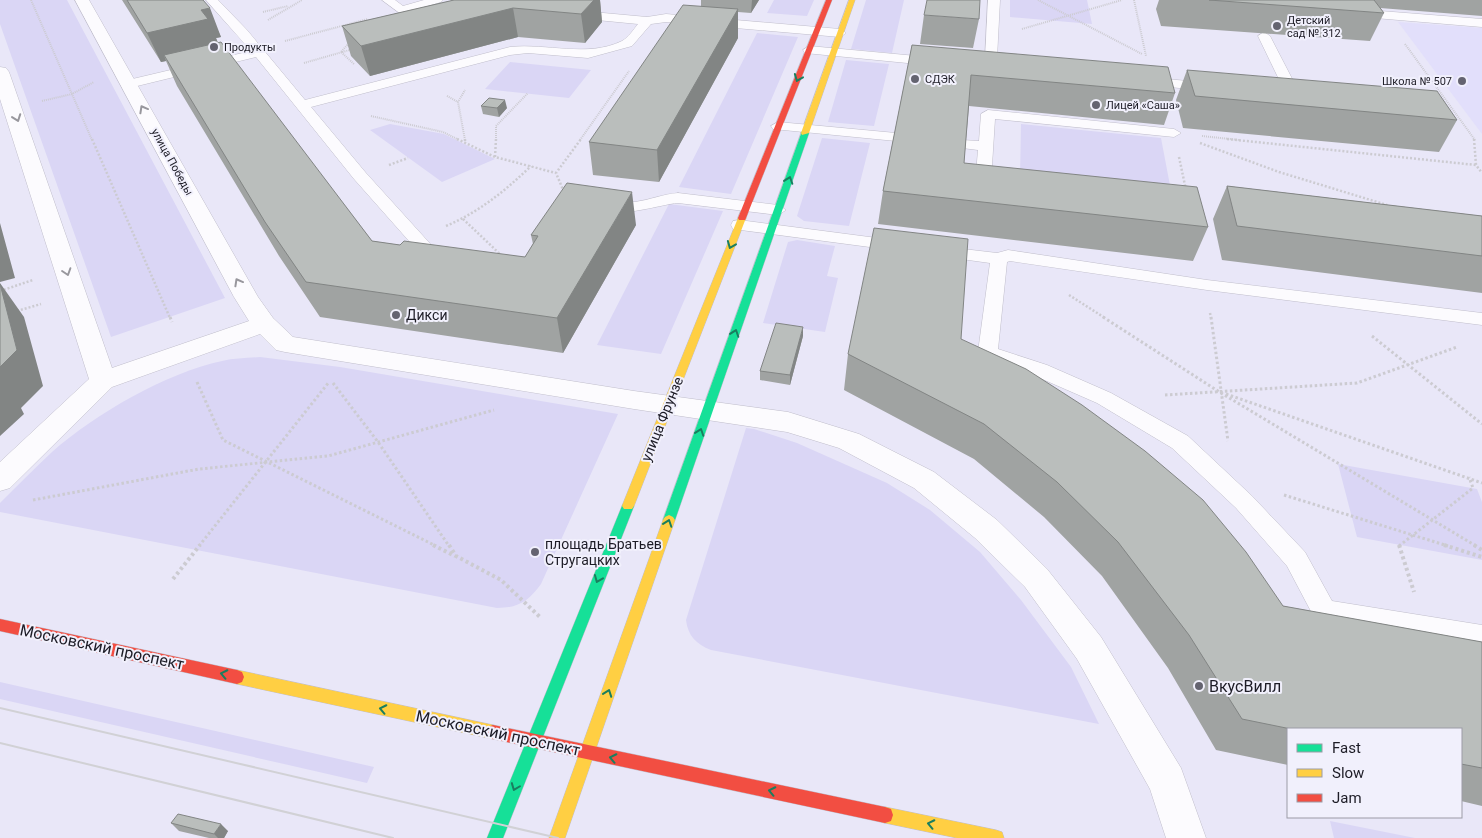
<svg xmlns="http://www.w3.org/2000/svg" width="1482" height="838" font-family="Roboto,sans-serif">
	<style>
		.built { fill: #e2dffb }
		.green { fill: #dad6f5 }
		.lines { fill: none; stroke-linecap: round; stroke-linejoin: round }
		.lane-casing { stroke: #c0becb; stroke-width: 1 }
		.street-casing { stroke: #c0becb; stroke-width: 1 }
		.fast-casing { stroke: #c0becb; stroke-width: 1 }
		.slow-casing { stroke: #c0becb; stroke-width: 1 }
		.jam-casing { stroke: #c0becb; stroke-width: 1 }
		.path-far3 { stroke: #cccbd1; stroke-width: 2; stroke-dasharray: 1 1; stroke-linecap: butt }
		.path-far2 { stroke: #cccbd1; stroke-width: 2.5; stroke-dasharray: 2 2; stroke-linecap: butt }
		.path-far1 { stroke: #cccbd1; stroke-width: 3; stroke-dasharray: 2.5 2.5; stroke-linecap: butt }
		.path { stroke: #cccbd1; stroke-width: 4; stroke-dasharray: 3 3; stroke-linecap: butt }
		.lane { fill: #fcfbfe; fill-rule: evenodd }
		.street { fill: #fcfbfe; fill-rule: evenodd }
		.fast { fill: #16e098; fill-rule: evenodd }
		.slow { fill: #ffcf43; fill-rule: evenodd }
		.jam { fill: #f24e42; fill-rule: evenodd }
		.tram { stroke: #d1d1d5; stroke-width: 2 }
		.wall { fill: #a0a3a2 }
		.shaded-wall { fill: #828584 }
		.building { fill: #babebc; stroke: #828584 }
		.oneway { stroke: #1a7e5f }
		.oneway2 { stroke: #98979d }
		.poi-dot { fill: #646370; stroke: #f1f0fc; stroke-width: 2 }
		.labels { text-anchor: middle; dominant-baseline: central; stroke-width: 4; stroke-linejoin: round; paint-order: stroke }
		.far-poi-label { font-size: 11px; fill: #1d1c26; stroke: #f1f0fc; text-anchor: start }
		.far-street-label { font-size: 11px; fill: #1d1c26; stroke: #f1f0fc }
		.poi-label { font-size: 14px; fill: #1d1c26; stroke: #f1f0fc; text-anchor: start }
		.street-label { font-size: 14px; fill: #1d1c26; stroke: #f1f0fc }
		.near-street-label { font-size: 16px; fill: #1d1c26; stroke: #f1f0fc }
		.near-poi-label { font-size: 16px; fill: #1d1c26; stroke: #f1f0fc; text-anchor: start }
	</style>
	<rect width="100%" height="100%" fill="#e9e7f8"/>
	<path class="built" d="M1398,22l84,6v106z"/>
	<path class="green" d="M0,0h67l158,298 -114,39 -111,-313z
		M774,0h40l-7,16 -40,-3z
		M866,0h38l-12,53 -41,-4z
		M1010,0h77l5,24 -82,-7z
		M757,33l41,4 -67,157 -52,-7z
		M846,60l43,4 -15,62 -46,-4z
		M510,62l81,8 -22,28 -84,-9z
		M390,124l54,10 51,25 -53,23 -72,-52z
		M1021,124l140,14 11,58 -152,-17z
		M822,138l48,5 -21,83 -45,-5 -7,-5z
		M669,204l54,7 -62,143 -64,-9z
		M797,240l38,6 -8,30 11,2 -13,54 -62,-9 25,-81z
		M260,357l80,10 278,47 -77,170c-12,17 -23,24 -44,24l-497,-96v-9c17,-17 34,-34 52,-51 43,-38 114,-79 170,-91 12,-3 26,-3 38,-4z
		M746,428l8,1 43,14 90,40 43,27 50,42 41,48 50,67 28,57 -388,-74c-15,-6 -23,-14 -25,-30z
		M1338,464l139,25 5,13v58l-125,-23z
		M0,682l374,85 -7,16 -367,-84z
		M1330,821l85,17h-81z"/>
	<g class="lines">
		<g class="lane-casing">
			<path id="lane" d="M206,0h12l29,30 58,70 205,-53c37,-4 77,11 112,-6 6,-3 12,-12 16,-17l-103,-10 -22,-14h14l11,7 109,10 19,-3 174,15 6,4 -6,4 -174,-15 -15,2 -19,22 -44,12 -60,-5 -18,2 -199,52 55,66 78,86 3,4 -3,4h-12l-78,-88 -98,-122 -127,31 -5,-1 -2,-3 2,-3 127,-30z
				M382,0h13l8,6 21,-6h19l-2,2 -40,12z
				M988,0h12l-3,58 11,10 -7,4 -5,-1 -11,-12z
				M1355,9l127,10v8l-131,-11 -2,-3z
				M1264,32l6,4 30,58 -2,3h-10l-2,-3 -28,-58z
				M809,46l129,12 6,4 -6,4 -133,-13 -2,-3z
				M1145,77l64,6 7,4 -7,4 -69,-7 -2,-3z
				M988,110l186,19 7,4 -7,4 -179,-18 -4,62 7,2 2,3c-5,7 -20,6 -25,-1l3,-35 -16,-2 -7,-4 7,-4 17,1 2,-27z
				M778,122l118,11 7,4 -7,4 -123,-12 -2,-3z
				M678,193l100,12 8,5 -8,5 -100,-12c-17,1 -69,19 -80,2 7,-10 27,-2 37,-3 15,-2 28,-8 43,-9z
				M739,220l161,21 6,1 3,4 -3,4 -6,1 -167,-22 -2,-4 2,-4z
				M938,246l59,7 11,-3 199,30 275,33v12l-275,-35 -197,-29 -3,1 -9,87 49,16 64,28 77,43 64,60 53,56 27,49 150,24v22l-167,-28 -28,-53 -51,-58 -64,-60 -75,-45 -64,-28 -52,-18 -3,-5 12,-89 -58,-8 -3,-4 3,-4z"/>
		</g>
		<g class="street-casing">
			<path id="street" d="M75,0h14l169,297 15,21 20,19 341,54 154,21 71,22 75,38 63,48 50,49 54,68 80,131 25,70h-40l-16,-49 -73,-130 -52,-72 -50,-49 -61,-50 -75,-40 -52,-16 -153,-23 -349,-57 -9,-2 -16,-16 -148,53 -102,101 -10,3v-29l89,-83 -89,-280v-32l6,1 3,4 103,296 137,-47 -15,-24z"/>
		</g>
		<g class="fast-casing">
			<path id="fast" d="M802,131l7,2 -134,387 -2,3 -4,2 -4,-2 -2,-3z
				M628,501l4,2 2,3 -131,332h-16l135,-332 2,-3z"/>
		</g>
		<g class="slow-casing">
			<path id="slow" d="M849,0h6l-46,133 -7,2 -1,-2z
				M742,215l4,3 -112,288 -2,3h-8l-2,-3 116,-288z
				M669,515l4,2 2,3 -110,318h-16l114,-318 2,-3z
				M237,670l256,55 5,2 3,5 -3,5 -5,2 -256,-55 -5,-2 -2,-5 2,-5z
				M885,807l111,23 6,2 2,6h-47l-72,-15 -6,-2 -2,-6 2,-6z"/>
		</g>
		<g class="jam-casing">
			<path id="jam" d="M826,0h6l-86,218 -1,2h-6l-1,-2z
				M0,619l237,51 5,2 2,5 -2,5 -5,2 -237,-53z
				M493,725l392,82 6,2 2,6 -2,6 -6,2 -392,-84 -5,-2 -3,-5 3,-5z"/>
		</g>
		<path class="path-far3" d="M31,0l61,140
			M1038,0l104,54
			M1134,0l12,56
			M263,12l25,-6
			M268,20l34,-20
			M1022,29l100,-29
			M285,41l83,-22
			M350,42l-9,10 13,12
			M1405,44l70,96
			M304,63l49,-14
			M447,96l11,6
			M42,101l30,-7 22,-12
			M371,116l72,16 16,8
			M1202,136l37,4
			M465,140l-7,-38 7,-12
			M496,140v-14l32,-33
			M580,140l49,-69"/>
		<path class="path-far2" d="M92,139l78,179
			M457,139l38,18 61,16
			M465,139v2
			M1227,139l249,26
			M1474,139l2,26 6,8
			M1200,143l79,29 108,33
			M495,157l1,-18
			M1179,157l7,33
			M389,165l19,-7
			M564,192l-8,-19 25,-34
			M463,219l39,37
			M446,226c33,-14 59,-35 85,-60
			M0,291l33,-11
			M1069,295l36,23
			M17,311l24,-7
			M1210,313l1,5"/>
		<path class="path-far1" d="M170,317l2,5
			M1103,317l118,76 255,153
			M1211,317l17,124
			M1372,336l110,88
			M197,382l26,58 213,106
			M333,383l45,59 71,104
			M1226,394l256,89
			M1165,395l192,-12 100,-36
			M1284,495l164,51
			M33,500l166,-31 129,-13 166,-46
			M199,546l130,-164
			M1399,546l74,-58 -4,-11"/>
		<path class="path" d="M433,545l22,11
			M449,545l7,11 45,24 40,38
			M1399,545l15,47
			M1444,545l38,12
			M1474,545l8,5
			M173,579l27,-34"/>
		<use href="#lane" class="lane"/>
		<use href="#street" class="street"/>
		<use href="#fast" class="fast"/>
		<use href="#slow" class="slow"/>
		<use href="#jam" class="jam"/>
		<path class="tram" d="M0,708l558,130
			M0,743l393,95"/>
	</g>
	<path class="wall" d="M122,0h81l18,37 -5,1 2,5 154,198 28,4 125,12 8,-13 -2,-9 105,-10 -73,128 -243,-36 -41,-61 -102,-170 -11,-25 -5,1z
		M454,0h146l2,22 -17,21 -67,-6 -148,39 -19,-20 -9,-30z
		M701,0h58l-8,13 -13,-1v26l-79,144 -66,-7 -4,-33 112,-136z
		M1159,0h323v16l-102,-8 4,5 -14,28 -209,-15 -5,-17z
		M924,15l55,4 -6,29 -53,-4z
		M912,45l263,48 -11,32 -195,-19 -5,57 244,64 -15,34 -315,-37 5,-33z
		M1187,70l270,50 -18,32 -256,-24 -7,-28z
		M481,106l26,2 -8,9 -16,-3z
		M1227,186l255,30v77l-260,-33 -9,-41z
		M803,336l-13,49 -30,-5v-9z
		M961,339l322,267 199,36v164l-21,-5v-72h-173v36l-72,-15 -48,-82 -66,-92 -58,-59 -70,-58 -130,-69 4,-36z
		M171,823l57,8 -4,7h-15l-30,-7z"/>
	<path class="shaded-wall" d="M594,0h6l2,22 -17,21 -4,-29z
		M752,0h7l-8,13z
		M210,8l11,29 -5,1 4,10 -56,7 2,6 -5,1 -14,-29 54,-23z
		M513,8l5,29 -148,39 -9,-30z
		M738,9v29l-79,144 -2,-32z
		M505,100l2,8 -8,9 -2,-9z
		M632,192l4,33 -73,128 -6,-35z
		M0,223l15,55 -15,4z
		M0,283l24,34 19,69 -22,22 3,6 -24,22z
		M803,327v9l-13,49v-10z
		M221,824l7,7 -4,7h-6l-4,-4z"/>
	<path class="building" d="M127,0h76l7,8 -9,2 7,9 -61,14z
		M454,0h140l-13,14 -68,-6 -152,38 -19,-20z
		M927,0h53l-1,19 -55,-4z
		M1209,0h165l10,13z
		M683,5l55,4 -81,141 -68,-8z
		M221,42l151,199 28,4 4,-4 121,16 13,-21 -7,-1 36,-52 65,9 -75,126 -251,-36 -41,-60 -101,-167z
		M912,45l256,22 7,26 -204,-18 -7,88 233,24 11,40 -325,-36z
		M1187,70l250,21 20,29 -262,-24z
		M489,98l16,2 -8,8 -16,-2z
		M1227,186l255,30v40l-245,-30z
		M874,228l94,11 -7,100 65,30 56,36 63,46 58,49 43,52 37,54 199,36v126l-21,-4v-35h-170l-49,-10 -53,-84 -71,-93 -61,-60 -73,-58 -136,-70z
		M0,284l17,66 -17,17z
		M776,323l27,4 -13,48 -30,-4z
		M178,814l43,10 -7,10 -43,-11z"/>
	<defs><path id="oneway-chevron" d="M-2-3.5L2.5 0L-2 3.5" fill="none" stroke-width="1.6" stroke-linecap="round" stroke-linejoin="round" transform="scale(1.25)"/></defs>
	<g class="oneway">
		<use href="#oneway-chevron" transform="translate(798 78) rotate(112)"/>
		<use href="#oneway-chevron" transform="translate(789 180) rotate(-71)"/>
		<use href="#oneway-chevron" transform="translate(731 245) rotate(112)"/>
		<use href="#oneway-chevron" transform="translate(735 333) rotate(-71)"/>
		<use href="#oneway-chevron" transform="translate(700 432) rotate(-71)"/>
		<use href="#oneway-chevron" transform="translate(668 523) rotate(-71)"/>
		<use href="#oneway-chevron" transform="translate(598 579) rotate(112)"/>
		<use href="#oneway-chevron" transform="translate(224 674) rotate(-168)"/>
		<use href="#oneway-chevron" transform="translate(608 693) rotate(-70)"/>
		<use href="#oneway-chevron" transform="translate(383 709) rotate(-168)"/>
		<use href="#oneway-chevron" transform="translate(613 758) rotate(-168)"/>
		<use href="#oneway-chevron" transform="translate(515 787) rotate(111)"/>
		<use href="#oneway-chevron" transform="translate(772 791) rotate(-168)"/>
		<use href="#oneway-chevron" transform="translate(931 824) rotate(-168)"/>
	</g>
	<g class="oneway2">
		<use href="#oneway-chevron" transform="translate(143 109) rotate(-119)"/>
		<use href="#oneway-chevron" transform="translate(17 118) rotate(70)"/>
		<use href="#oneway-chevron" transform="translate(67 272) rotate(72)"/>
		<use href="#oneway-chevron" transform="translate(238 282) rotate(-119)"/>
	</g>
	<g class="poi-dot">
		<circle cx="1277" cy="26" r="5"/>
		<circle cx="214" cy="47" r="5"/>
		<circle cx="915" cy="79" r="5"/>
		<circle cx="1462" cy="81" r="5"/>
		<circle cx="1096" cy="105" r="5"/>
		<circle cx="396" cy="315" r="5"/>
		<circle cx="535" cy="552" r="5"/>
		<circle cx="1199" cy="686" r="5"/>
	</g>
	<g class="labels">
		<g class="far-poi-label">
			<text x="1287" y="20">Детский<tspan x="1287" dy="13">сад № 312</tspan></text>
			<text x="224" y="47">Продукты</text>
			<text x="925" y="79">СДЭК</text>
			<text x="1452" y="81" text-anchor="end">Школа № 507</text>
			<text x="1106" y="105">Лицей «Саша»</text>
		</g>
		<g class="far-street-label">
			<text transform="translate(172 162) rotate(61)">улица Победы</text>
		</g>
		<g class="poi-label">
			<text x="406" y="315">Дикси</text>
			<text x="545" y="544">площадь Братьев<tspan x="545" dy="16">Стругацких</tspan></text>
		</g>
		<g class="street-label">
			<text transform="translate(662 419) rotate(-68)">улица Фрунзе</text>
		</g>
		<g class="near-street-label">
			<text transform="translate(102 647) rotate(12)">Московский проспект</text>
			<text transform="translate(498 733) rotate(12)">Московский проспект</text>
		</g>
		<g class="near-poi-label">
			<text x="1209" y="686">ВкусВилл</text>
		</g>
	</g>
	<rect x="1287" y="728" width="175" height="90" fill="#f1f0fc" stroke="#9c9ba6"/>
	<rect x="1297" y="744" width="25" height="8" fill="#16e098" stroke="#9c9ba6"/>
	<text x="1332" y="753" font-size="15" fill="#1d1c26">Fast</text>
	<rect x="1297" y="769" width="25" height="8" fill="#ffcf43" stroke="#9c9ba6"/>
	<text x="1332" y="778" font-size="15" fill="#1d1c26">Slow</text>
	<rect x="1297" y="794" width="25" height="8" fill="#f24e42" stroke="#9c9ba6"/>
	<text x="1332" y="803" font-size="15" fill="#1d1c26">Jam</text>
</svg>
